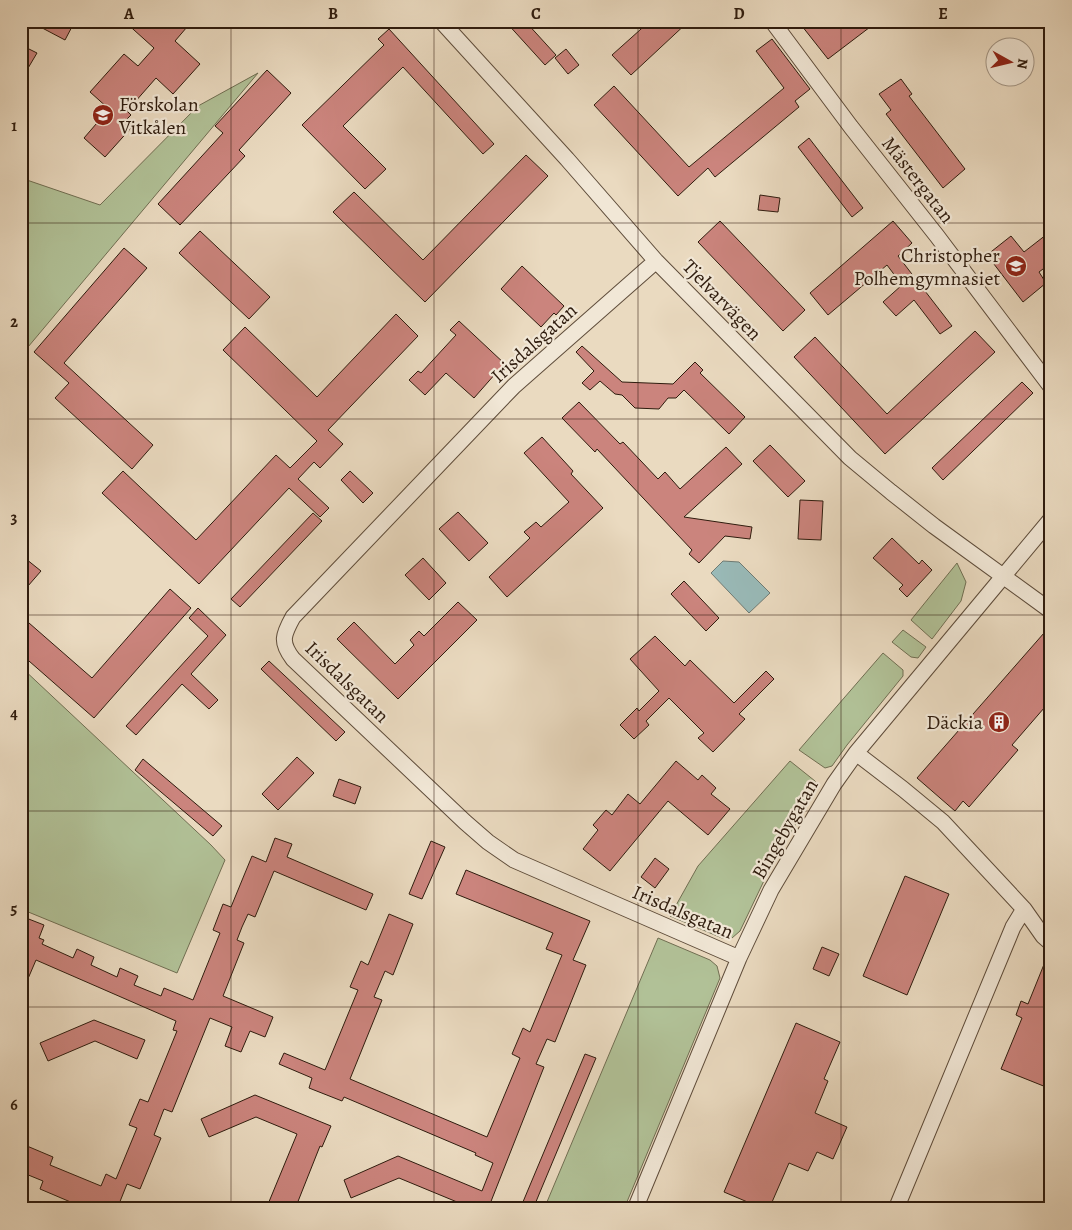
<svg xmlns="http://www.w3.org/2000/svg" width="1072" height="1230" font-family="Alegreya,serif">
	<style>
		.green { fill: #b1c197; stroke: #706e52 }
		.water { fill: #99bab8; stroke: #6f7b74 }
		.building { fill: #cb847d; stroke: #2f1c0e }
		.lines { fill: none; stroke-linecap: round; stroke-linejoin: round }
		.street-casing { stroke: #5e4c3a; stroke-width: 17 }
		.street { stroke: #f1e7d6; stroke-width: 15 }
		.grid { fill: none; stroke: #2f1c0e; stroke-width: 1; stroke-opacity: 0.55 }
		.labels { text-anchor: middle; dominant-baseline: central; stroke-width: 4.5; stroke-linejoin: round; paint-order: stroke }
		.poi-label { font-size: 20px; fill: #2f1c0e; stroke: #f1e7d6; text-anchor: end }
		.street-label { font-size: 20px; fill: #2f1c0e; stroke: #f1e7d6 }
		.neatline { fill: none; stroke: #2f1c0e; stroke-width: 2 }
		.grid-label { font-size: 16px; text-anchor: middle; font-weight: bold; fill: #2f1c0e }
	</style>
	<rect width="100%" height="100%" fill="#eadac0"/>
	<filter id="stains"><feTurbulence type="fractalNoise" baseFrequency=".004" numOctaves="4"/><feColorMatrix values="0 0 0 0 .2 0 0 0 0 .09 0 0 0 0 .02 0 0 0 .5 -.17"/></filter>
	<radialGradient id="worn" r=".72"><stop offset=".6" stop-color="#630" stop-opacity="0"/><stop offset="1" stop-color="#630" stop-opacity=".3"/></radialGradient>
	<path class="green" d="M258,73l-230,274 -7,9v-178l79,27 98,-99z
		M957,563l9,19 -5,19 -29,38 -21,-19z
		M903,630l23,17 -8,11 -7,-1 -19,-15z
		M883,653l20,17v6l-56,69 -15,21 -7,2 -26,-18z
		M21,667l190,178 14,15 -48,113 -156,-64z
		M790,761l25,20 2,7 -46,78 -31,65 -8,7h-10l-52,-22 28,-50z
		M658,938l52,22 7,6 3,12 -96,231h-80z"/>
	<path class="water" d="M723,561l16,1 31,31 -21,20 -38,-40z"/>
	<path class="building" d="M29,21h46l-10,19z
		M124,21h56l7,6 -12,14 25,23 -27,30 -17,-16 -29,33 4,4 -7,7 7,6 -26,29 -21,-19 25,-29 -19,-17 34,-38 14,12 16,-18z
		M505,21h20l31,34 -11,10z
		M650,21h39l-58,54 -19,-20z
		M798,21h80l-50,38z
		M389,29l105,115 -11,10 -80,-87 -60,59 43,43 -21,20 -63,-64 82,-80 -6,-6z
		M772,39l38,50 -15,12 4,6 -84,70 -7,-9 -30,28 -84,-91 20,-19 75,81 95,-79 -28,-37z
		M21,45l16,8 -16,27z
		M566,49l13,16 -11,9 -13,-16z
		M267,70l24,23 -52,57 6,6 -65,69 -22,-21 65,-71 -8,-7z
		M901,79l11,15 -3,2 56,73 -22,19 -57,-74 5,-4 -12,-16z
		M809,138l54,70 -11,9 -54,-70z
		M526,155l22,21 -123,126 -92,-90 21,-20 69,68z
		M760,195l20,3 -2,14 -20,-2z
		M720,221l85,89 -22,21 -85,-89z
		M893,221l19,22 -14,13 54,70 -12,8 -26,-34 -18,16 -13,-14 19,-17 -15,-20 -59,50 -18,-22z
		M200,231l70,66 -21,22 -70,-66z
		M1051,231v32l-12,9 7,11 -23,19 -36,-47 24,-19 13,16z
		M124,248l23,20 -83,95 89,82 -21,24 -77,-71 14,-15 -35,-31z
		M522,266l42,40 -8,9 -2,-2 -13,14 -40,-38z
		M396,314l22,22 -90,94 15,14 -23,24 -6,-6 -16,17 31,29 -9,9 -31,-29 -90,96 -97,-91 21,-22 73,69 80,-85 14,13 27,-27 -94,-91 22,-23 72,70z
		M459,321l47,44 -8,9 -2,-1 -22,25 -28,-25 -21,22 -16,-15 9,-9 3,2 35,-38 -6,-5z
		M975,331l20,21 -110,102 -91,-97 21,-20 72,77z
		M582,346l40,36 51,2 22,-22 8,8 -3,3 45,44 -16,17 -45,-44 -8,8h-8l-9,11 -24,-1 -13,-13 -7,-1 -15,-13 -10,9 -8,-7 12,-12 -18,-19z
		M1022,382l11,11 -90,87 -11,-12z
		M579,402l41,42 3,-2 35,37 7,-7 15,17 46,-42 16,17 -58,53 68,10 -2,12 -25,-3 -26,27 -10,-9 3,-4 -95,-101 -2,3 -33,-34z
		M542,437l31,34 -2,3 32,34 -96,89 -18,-20 41,-39 -6,-6 12,-10 5,5 28,-25 -45,-49z
		M770,445l35,36 -17,16 -35,-36z
		M350,471l23,22 -10,10 -22,-23z
		M800,500l23,1 -2,39 -23,-1z
		M458,512l30,31 -19,18 -30,-32z
		M313,513l9,8 -82,86 -9,-8z
		M892,538l27,26 3,-4 10,10 -25,27 -8,-8 4,-4 -30,-27z
		M21,555l20,16 -20,23z
		M423,558l23,25 -17,17 -24,-25z
		M684,581l35,37 -13,13 -35,-37z
		M170,589l21,19 -97,110 -73,-64v-38l71,62z
		M458,602l19,18 -79,79 -61,-60 17,-17 41,42 19,-19 -4,-5 9,-9 5,5z
		M198,608l28,27 -35,39 27,26 -9,9 -27,-25 -46,51 -10,-9 82,-90 -19,-18z
		M1044,633l7,6v61l-39,45 6,5 -49,57 -6,-6 -8,10 -38,-33z
		M655,636l30,30 5,-6 44,43 32,-32 8,8 -35,35 6,5 -32,33 -15,-14 6,-5 -35,-35 -23,23 3,4 -15,14 -14,-14 17,-17 2,3 20,-20 -29,-32z
		M269,661l76,71 -9,9 -75,-72z
		M297,757l17,16 -36,37 -16,-16z
		M143,759l79,67 -9,10 -78,-66z
		M676,761l22,19 4,-5 14,13 -5,6 19,15 -22,26 -40,-34 -58,70 -27,-22 15,-19 -5,-5 13,-15 6,5 16,-21 12,10z
		M339,779l22,8 -6,17 -22,-8z
		M275,838l17,6 -5,13 86,37 -7,16 -92,-39 -19,46 -7,-3 -6,13 -5,13 7,3 -21,53 50,21 -8,20 -15,-6 -9,21 -16,-6 7,-19 -22,-9 -38,94 -8,-3 -10,26 7,3 -21,51 -13,-5 -10,25h-13l-11,-5 -2,5h-4l-47,-20 3,-8 -22,-9v-19l3,1 3,-8 26,11 -3,8 51,21 5,-12 10,5 21,-51 -8,-3 11,-26 8,3 29,-71 -4,-1 3,-9 -140,-61 -15,35v-79l23,9 -5,13 5,2 -2,4 31,14 4,-9 17,8 -3,8 26,12 3,-9 18,8 -4,9 27,11 3,-8 29,12 27,-67 -7,-3 10,-26 8,3 21,-51 14,6z
		M431,841l14,6 -23,52 -13,-5z
		M655,858l14,11 -14,19 -14,-11z
		M466,870l124,51 -17,39 13,5 -31,77 -8,-3 -11,25 8,3 -56,142h-14l-75,-31 -48,20 -7,-18 54,-24 84,35 11,-28 -18,-8 1,-2 -132,-56 -2,4 -33,-13 3,-10 -33,-14 5,-11 41,17 33,-80 -8,-3 11,-26 7,4 21,-51 24,10 -20,51 -8,-4 -11,26 8,3 -32,79 137,58 33,-79 -8,-4 11,-26 7,4 32,-77 -16,-6 7,-16 -97,-39z
		M905,876l44,18 -42,101 -44,-19z
		M822,947l17,7 -10,22 -16,-7z
		M1049,952h2v137l-50,-20 21,-51 -6,-3 5,-14 7,3z
		M94,1020l51,20 -8,19 -42,-18 -47,20 -8,-18z
		M796,1023l44,19 -16,37 4,2 -13,32 32,14 -14,32 -16,-7 -9,19 -19,-8 -20,46h-5l-40,-17z
		M585,1054l11,4 -56,134 -7,17h-13z
		M255,1095l76,31 -9,21 -2,-1 -25,63h-29l31,-75 -41,-17 -47,20 -8,-18z"/>
	<g class="lines">
		<g class="street-casing">
			<path id="street" d="M441,21l126,138 89,102 194,197 41,34 43,34 117,85
				M772,21l79,106 86,109 114,151
				M656,261l-142,125 -221,231c-10,18 -13,25 0,42l172,163 23,20 26,18 225,98
				M856,753l47,36 40,33 81,87
				M635,1209l104,-251 32,-68 63,-106 22,-31 195,-234
				M896,1209l117,-282 11,-18 19,27 8,7"/>
		</g>
		<use href="#street" class="street"/>
	</g>
	<path class="grid" d="M231,21v1188M434,21v1188M638,21v1188M841,21v1188M21,223h1030M21,419h1030M21,615h1030M21,811h1030M21,1007h1030"/>
	<defs>
		<g id="school-disc" transform="scale(1.125)"><circle r="9.5" fill="#8f2418" stroke="#f1e7d6"/><path d="M0-5L7-2L0 1L-7-2ZM-4 1L0 2.5L4 1V4Q0 6-4 4Z" fill="#fff"/></g>
		<g id="building-disc" transform="scale(1.125)"><circle r="9.5" fill="#8f2418" stroke="#f1e7d6"/><path d="M-4-6H4V6H1V3H-1V6H-4ZM-2.5-4.3h1.7v1.8h-1.7ZM.8-4.3h1.7v1.8H.8ZM-2.5-1h1.7V.8h-1.7ZM.8-1h1.7V.8H.8Z" fill="#fff"/></g>
	</defs>
	<g fill-rule="evenodd">
		<use href="#school-disc" x="103" y="115"/>
		<use href="#school-disc" x="1016" y="266"/>
		<use href="#building-disc" x="999" y="722"/>
	</g>
	<g class="labels">
		<g class="poi-label">
			<text x="119" y="104" text-anchor="start">Förskolan<tspan x="119" dy="23">Vitkålen</tspan></text>
			<text x="1000" y="255">Christopher<tspan x="1000" dy="23">Polhemgymnasiet</tspan></text>
			<text x="983" y="722">Däckia</text>
		</g>
		<g class="street-label">
			<text transform="translate(918 180) rotate(52)">Mästergatan</text>
			<text transform="translate(722 300) rotate(46)">Tjelvarvägen</text>
			<text transform="translate(534 343) rotate(-42)">Irisdalsgatan</text>
			<text transform="translate(347 682) rotate(44)">Irisdalsgatan</text>
			<text transform="translate(785 829) rotate(-60)">Bingebygatan</text>
			<text transform="translate(683 912) rotate(23)">Irisdalsgatan</text>
		</g>
	</g>
	<rect width="1072" height="1230" fill="none" stroke="#eadac0" stroke-width="55"/>
	<g transform="translate(1010 62) rotate(98)"><circle r="24" fill="#f1e7d6" stroke="#a39686"/>
	<path d="M0-4L9 19L0 12L-9 19Z" fill="#8f2418"/>
	<text y="-8" font-size="14" font-weight="bold" text-anchor="middle" fill="#2f1c0e">N</text>
	</g>
	<rect x="28" y="28" width="1016" height="1174" class="neatline"/>
	<g class="grid-label">
		<text x="129" y="19">A</text>
		<text x="333" y="19">B</text>
		<text x="536" y="19">C</text>
		<text x="739" y="19">D</text>
		<text x="943" y="19">E</text>
		<text x="14" y="131">1</text>
		<text x="14" y="327">2</text>
		<text x="14" y="523">3</text>
		<text x="14" y="719">4</text>
		<text x="14" y="914">5</text>
		<text x="14" y="1110">6</text>
	</g>
	<rect width="100%" height="100%" filter="url(#stains)"/>
	<rect width="100%" height="100%" fill="url(#worn)"/>
</svg>
